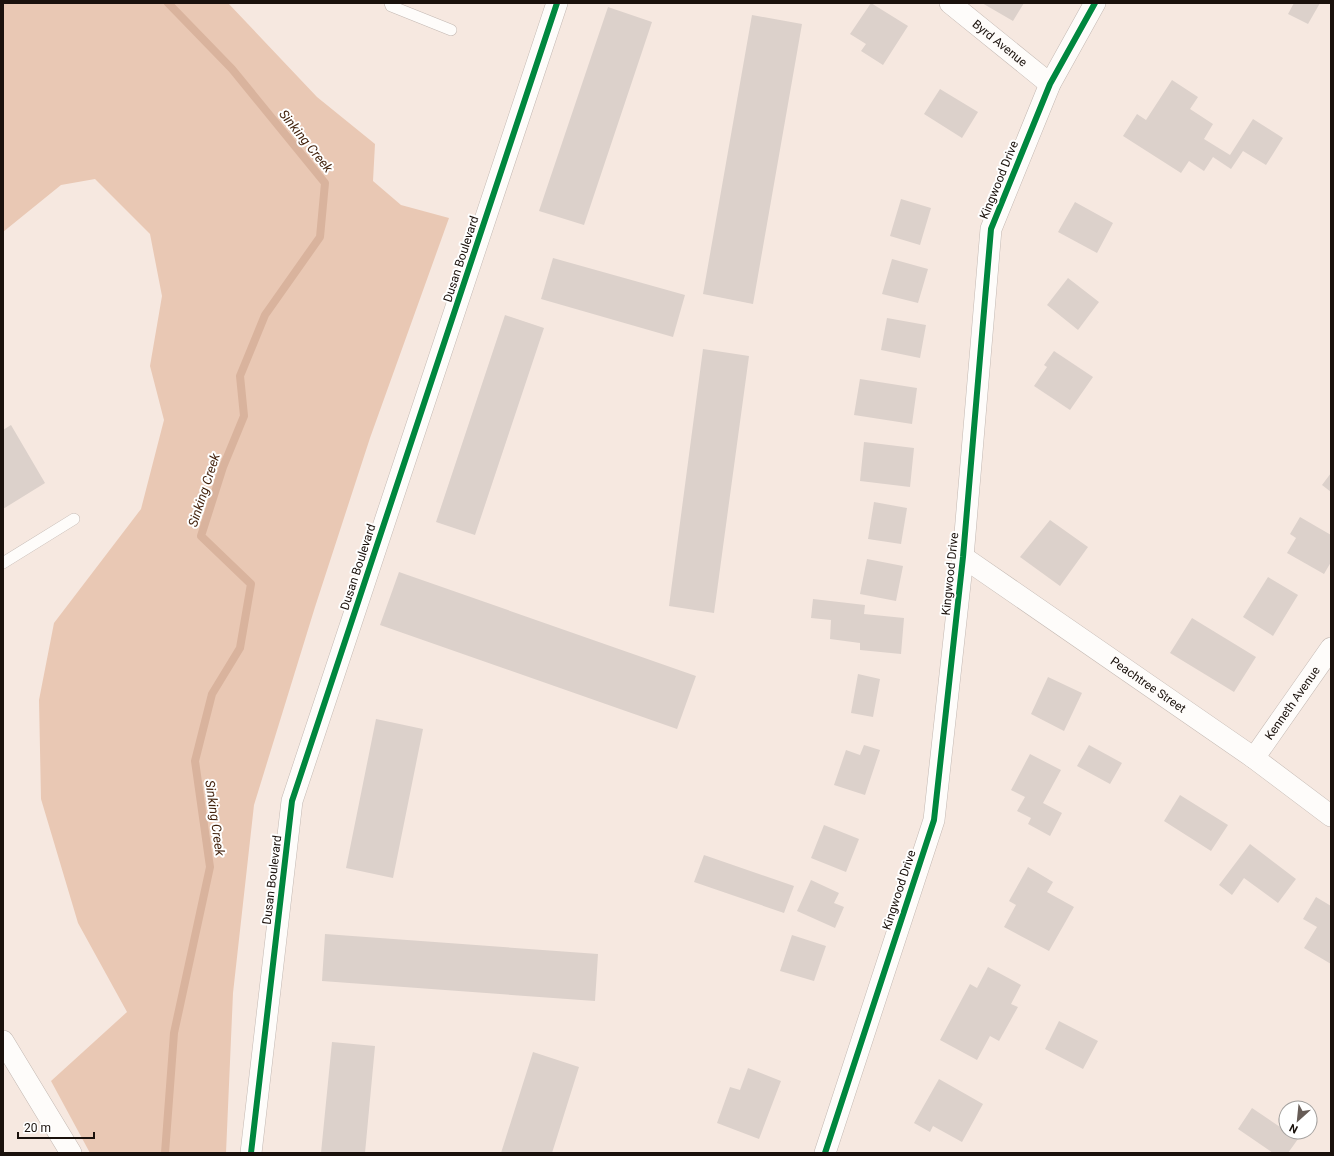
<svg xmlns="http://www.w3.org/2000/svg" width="1334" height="1156" font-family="Roboto,sans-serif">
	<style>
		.forest { fill: #e9c8b4 }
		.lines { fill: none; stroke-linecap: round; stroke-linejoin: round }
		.stream { stroke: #d9b39d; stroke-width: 8 }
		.building { fill: #dcd1cb }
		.service-casing { stroke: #c3b8b2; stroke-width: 12 }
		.minor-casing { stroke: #c3b8b2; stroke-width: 22 }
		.service { stroke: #fefcfa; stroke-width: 11 }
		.minor { stroke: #fefcfa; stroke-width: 21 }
		.cycleway-casing { stroke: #fff; stroke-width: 8 }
		.cycleway { stroke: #00873e; stroke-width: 6 }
		.labels { text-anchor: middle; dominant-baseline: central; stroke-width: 4; stroke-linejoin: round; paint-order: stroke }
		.street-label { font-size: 12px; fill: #1a110c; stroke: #fff }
		.water-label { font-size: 13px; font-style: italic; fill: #401f09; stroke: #fff }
	</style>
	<rect width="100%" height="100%" fill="#f6e8e0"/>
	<path class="forest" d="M3,3h225l89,94 58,47 -2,37 28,24 48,13 -79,220 -55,169 -61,198 -21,188 -7,160h-136l-39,-72 76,-69 -49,-89 -37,-124 -2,-99 15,-77 87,-114 23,-89 -14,-54 12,-70 -12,-62 -55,-55 -34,6 -58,47z"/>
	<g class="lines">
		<path class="stream" d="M165,1153l9,-120 36,-166 -15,-106 17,-67 28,-46 11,-64 -50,-48 22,-69 21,-51 -4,-40 25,-61 55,-78 5,-54 -93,-114 -64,-66"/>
	</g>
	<path class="building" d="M871,3l37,23 -25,39 -22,-14 5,-7 -16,-10z
		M982,3h42l-11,18z
		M1294,3h26l-12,21 -20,-10z
		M608,7l44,15 -68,203 -45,-14z
		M752,15l50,9 -49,280 -50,-10z
		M1172,80l26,17 -8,12 23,15 -9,15 26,16 23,-36 30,19 -17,27 -23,-14 -12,18 -18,-12 -9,14 -15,-10 -8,12 -58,-37 14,-22 9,6z
		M940,89l38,23 -16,26 -38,-24z
		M901,199l30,9 -11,37 -30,-9z
		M1075,202l38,21 -16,30 -39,-21z
		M553,258l132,37 -12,42 -132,-38z
		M892,259l36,10 -10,34 -36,-9z
		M1068,278l31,24 -21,28 -31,-25z
		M505,315l39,13 -69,207 -39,-13z
		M887,318l39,7 -6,33 -39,-8z
		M703,349l46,7 -35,257 -45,-7z
		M1054,351l39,26 -23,33 -36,-24 13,-19 -3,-2z
		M860,379l57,9 -5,36 -58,-9z
		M11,425l34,58 -42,26v-79z
		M864,442l50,6 -4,39 -50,-6z
		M1331,473v19l-9,-7z
		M874,502l33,6 -6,36 -33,-5z
		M1300,517l31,18v27l-7,12 -37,-21 9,-15 -6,-4z
		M1050,520l38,27 -28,39 -40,-29z
		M867,559l36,7 -7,35 -36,-7z
		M399,572l297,104 -19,53 -297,-104z
		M1268,577l30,18 -25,41 -30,-19z
		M813,599l52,6 -1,9 40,4 -3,36 -41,-4v-7l-30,-4 1,-19 -20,-2z
		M1192,618l64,39 -22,35 -64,-39z
		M858,674l22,5 -7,38 -22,-4z
		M1048,677l34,16 -18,38 -33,-17z
		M376,719l47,10 -30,149 -47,-10z
		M864,745l16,5 -15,45 -31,-10 12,-35 14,5z
		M1089,745l33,18 -12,21 -33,-18z
		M1030,754l31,16 -18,33 19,10 -12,23 -22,-12 3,-6 -14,-7 8,-14 -14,-7z
		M1180,795l48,30 -17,26 -47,-30z
		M824,825l35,14 -13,33 -35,-14z
		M1250,844l46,35 -18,24 -34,-25 -12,17 -13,-10z
		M704,855l90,31 -10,27 -90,-31z
		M1028,867l25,15 -6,10 27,15 -25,44 -45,-24 12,-22 -7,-4z
		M811,880l28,13 -5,10 10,4 -9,21 -38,-17z
		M1316,897l15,9v58l-27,-16 13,-21 -14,-8z
		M325,934l273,20 -3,47 -273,-20z
		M792,935l34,11 -12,35 -34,-10z
		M988,967l33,18 -10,19 7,3 -19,34 -9,-5 -13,24 -37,-20 30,-56 7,4z
		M1059,1021l39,20 -15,28 -38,-20z
		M332,1042l43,4 -10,107h-44z
		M533,1052l46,15 -27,86h-51z
		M748,1068l33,13 -22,58 -42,-16 13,-36 10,3z
		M939,1079l44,25 -21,38 -29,-16 -3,6 -16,-9z
		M1252,1108l46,31 -10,14h-15l-35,-24z"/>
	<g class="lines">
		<g class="service-casing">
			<path id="service" d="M390,3l1,3 60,24
				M3,563l71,-44"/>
		</g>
		<g class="minor-casing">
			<g id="minor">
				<path id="s1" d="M950,3l100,81"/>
				<path id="s2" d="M963,557l291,201 77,58"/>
				<path id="s3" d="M1254,758l77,-110"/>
				<path d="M3,1041l68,112"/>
				<path d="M251,1153l41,-352 265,-798"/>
				<path d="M825,1153l109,-333 29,-263 28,-328 59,-145 45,-81"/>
			</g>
		</g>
		<use href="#service" class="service"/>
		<use href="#minor" class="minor"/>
		<g class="cycleway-casing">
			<path id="cycleway" d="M251,1153l41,-352 265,-798
				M825,1153l109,-333 29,-263 28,-328 59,-145 45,-81"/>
		</g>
		<use href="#cycleway" class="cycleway"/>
	</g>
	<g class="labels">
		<g class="street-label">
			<text stroke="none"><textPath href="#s1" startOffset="64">Byrd Avenue</textPath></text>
			<text transform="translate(999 180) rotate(-68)">Kingwood Drive</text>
			<text transform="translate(461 259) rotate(-72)">Dusan Boulevard</text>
			<text transform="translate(358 567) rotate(-72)">Dusan Boulevard</text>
			<text transform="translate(950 574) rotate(-84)">Kingwood Drive</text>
			<text stroke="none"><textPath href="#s2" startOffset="225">Peachtree Street</textPath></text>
			<text stroke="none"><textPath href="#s3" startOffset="67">Kenneth Avenue</textPath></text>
			<text transform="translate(272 880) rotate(-83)">Dusan Boulevard</text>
			<text transform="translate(899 890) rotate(-72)">Kingwood Drive</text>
		</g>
		<g class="water-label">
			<text transform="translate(306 141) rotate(51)">Sinking Creek</text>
			<text transform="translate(204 490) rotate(-72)">Sinking Creek</text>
			<text transform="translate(215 818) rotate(82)">Sinking Creek</text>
		</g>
	</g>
	<rect width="1334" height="1156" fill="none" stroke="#1a110c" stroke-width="8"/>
	<g transform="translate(1298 1120) rotate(207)"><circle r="19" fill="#ffffff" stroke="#a3a09e"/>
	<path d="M0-3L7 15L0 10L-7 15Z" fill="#675c56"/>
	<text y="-6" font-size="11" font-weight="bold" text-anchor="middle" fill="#1a110c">N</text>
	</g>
	<path d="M18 1132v6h76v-6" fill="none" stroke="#1a110c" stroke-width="2"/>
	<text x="24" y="1132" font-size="12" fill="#1a110c" stroke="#ffffff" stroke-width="3" paint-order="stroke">20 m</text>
</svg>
